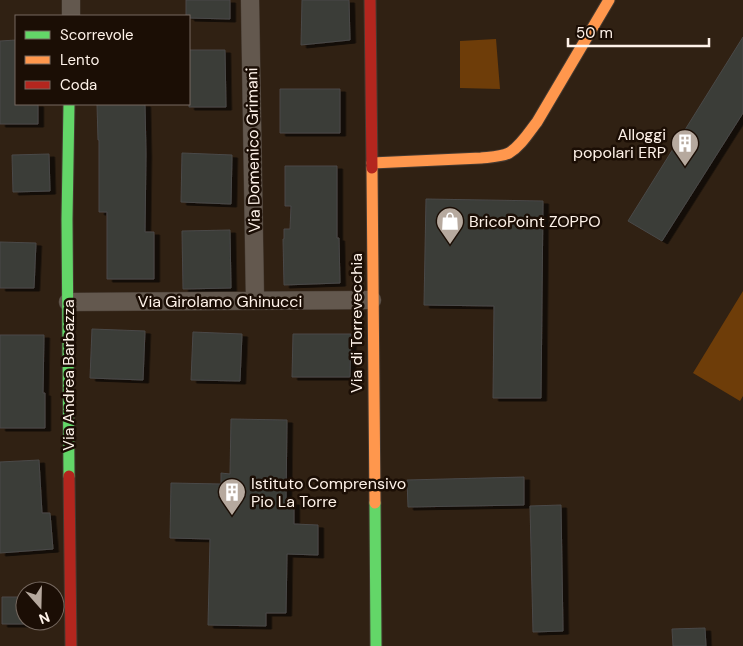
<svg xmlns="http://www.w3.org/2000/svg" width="743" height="646" font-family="'DM Sans',sans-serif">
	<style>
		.green { fill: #6e3d09 }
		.building { fill: #3a3c39; stroke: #4a4948; filter: url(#shadow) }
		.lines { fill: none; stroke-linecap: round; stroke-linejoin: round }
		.street-casing { stroke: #453a31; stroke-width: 19 }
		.fast-casing { stroke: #453a31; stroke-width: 13 }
		.slow-casing { stroke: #453a31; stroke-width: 13 }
		.jam-casing { stroke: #453a31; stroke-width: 13 }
		.street { stroke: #63584e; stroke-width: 18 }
		.fast { stroke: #63d668; stroke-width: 11 }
		.slow { stroke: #ff974d; stroke-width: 11 }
		.jam { stroke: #b3261e; stroke-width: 11 }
		.labels { text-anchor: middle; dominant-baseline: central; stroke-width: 5; stroke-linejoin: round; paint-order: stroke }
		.poi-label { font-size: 16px; fill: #fef2e9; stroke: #1b0e05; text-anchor: start }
		.street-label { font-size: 16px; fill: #fef2e9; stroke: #1b0e05 }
	</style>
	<defs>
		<filter id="shadow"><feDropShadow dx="5.5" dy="3" stdDeviation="0" flood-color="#0009"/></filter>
	</defs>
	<rect width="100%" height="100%" fill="#302113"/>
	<path class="green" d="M496,39l4,50 -40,-1v-47z
		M743,291v105l-3,5 -47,-28z"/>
	<path class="building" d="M186,0h44v19l-41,-1v-2h-3z
		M302,0h47l1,40 -49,5z
		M743,37v76l-81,128 -34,-20z
		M16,40v64h22v20h-38v-83z
		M189,50h36l1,57h-37z
		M280,89h60v44h-60z
		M97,104h48l1,50 -1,78h9v47h-47v-67h-8v-72h-1z
		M182,153l50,2 -1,49 -50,-2z
		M49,154l1,37 -37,1 -1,-37z
		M285,166h52v72h2l1,45 -56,2 -1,-46h1v-10h6l1,-23h-6z
		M426,199l117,2 -2,197h-48l1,-92 -70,-1z
		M230,230l1,58 -48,1 -1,-58z
		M0,242l36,1 -2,45h-34z
		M92,329l53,2 -2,49 -53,-2z
		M193,332l49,2 -2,47 -49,-1z
		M293,334h58l-1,43h-58z
		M0,335h44l-1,58h2v35h-45z
		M231,419l56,1 -1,82h8v22l24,1v30l-31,-1 -1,59h-20v13l-58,-1 2,-86 -40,-1 1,-55 50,1v-11l9,1z
		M39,460l3,53h8l3,36 -53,4v-91z
		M524,477v28l-116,2 -1,-27z
		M561,505l2,126 -30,1 -3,-126z
		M2,597h23v27h-23z
		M705,628l1,18h-33l-1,-17z"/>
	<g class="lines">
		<g class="street-casing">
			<path id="street" d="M250,0l5,300
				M71,16v-16
				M68,302l304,-2"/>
		</g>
		<g class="fast-casing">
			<path id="fast" d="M69,104l-2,115 2,257
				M375,503l1,143"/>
		</g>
		<g class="slow-casing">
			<path id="slow" d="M372,163l109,-5c9,-1 20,-1 28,-5 12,-7 20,-21 28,-31l72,-122
				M372,168l3,335"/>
		</g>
		<g class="jam-casing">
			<path id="jam" d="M370,0l2,168
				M69,476l2,170"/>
		</g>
		<use href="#street" class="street"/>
		<use href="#fast" class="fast"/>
		<use href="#slow" class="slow"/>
		<use href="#jam" class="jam"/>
	</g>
	<defs>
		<g id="building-pin" transform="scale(1.4375)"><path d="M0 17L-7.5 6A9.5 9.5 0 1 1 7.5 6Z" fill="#b6a99e" stroke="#1b0e05"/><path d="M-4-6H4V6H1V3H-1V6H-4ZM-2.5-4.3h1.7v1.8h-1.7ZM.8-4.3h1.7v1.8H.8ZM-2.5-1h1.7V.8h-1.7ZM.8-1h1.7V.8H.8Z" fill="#fff"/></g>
		<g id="shop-pin" transform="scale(1.4375)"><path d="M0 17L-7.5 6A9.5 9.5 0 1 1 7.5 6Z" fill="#b6a99e" stroke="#1b0e05"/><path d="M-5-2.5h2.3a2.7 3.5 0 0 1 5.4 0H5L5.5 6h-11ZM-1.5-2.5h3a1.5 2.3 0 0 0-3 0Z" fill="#fff"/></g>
	</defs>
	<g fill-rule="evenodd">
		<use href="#building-pin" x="685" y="143"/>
		<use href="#shop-pin" x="450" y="221"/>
		<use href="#building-pin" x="232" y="492"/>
	</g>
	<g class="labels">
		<g class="poi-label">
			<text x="666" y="134" text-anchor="end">Alloggi<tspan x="666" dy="18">popolari ERP</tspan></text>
			<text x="469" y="221">BricoPoint ZOPPO</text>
			<text x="251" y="483">Istituto Comprensivo<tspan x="251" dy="18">Pio La Torre</tspan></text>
		</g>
		<g class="street-label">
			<text transform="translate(253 150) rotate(-91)">Via Domenico Grimani</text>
			<text x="220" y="301">Via Girolamo Ghinucci</text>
			<text transform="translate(356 323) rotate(-90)">Via di Torrevecchia</text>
			<text transform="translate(68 375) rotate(-90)">Via Andrea Barbazza</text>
		</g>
	</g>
	<rect x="15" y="15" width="175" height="90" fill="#1b0e05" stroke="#766960"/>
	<rect x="25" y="31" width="25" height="8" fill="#63d668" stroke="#766960"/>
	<text x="60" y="40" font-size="15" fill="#fef2e9">Scorrevole</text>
	<rect x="25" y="56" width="25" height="8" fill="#ff974d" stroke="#766960"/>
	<text x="60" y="65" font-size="15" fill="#fef2e9">Lento</text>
	<rect x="25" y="81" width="25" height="8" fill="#b3261e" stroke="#766960"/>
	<text x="60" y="90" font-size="15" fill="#fef2e9">Coda</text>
	<g transform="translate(40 606) rotate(160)"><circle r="24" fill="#1b0e05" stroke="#766960"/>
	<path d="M0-4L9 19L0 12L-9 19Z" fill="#b6a99e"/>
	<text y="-8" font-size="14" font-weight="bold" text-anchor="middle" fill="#fef2e9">N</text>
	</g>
	<path d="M568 38v8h141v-8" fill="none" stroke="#fef2e9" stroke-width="2.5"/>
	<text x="576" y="38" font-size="15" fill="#fef2e9" stroke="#1b0e05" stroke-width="4" paint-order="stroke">50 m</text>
</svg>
